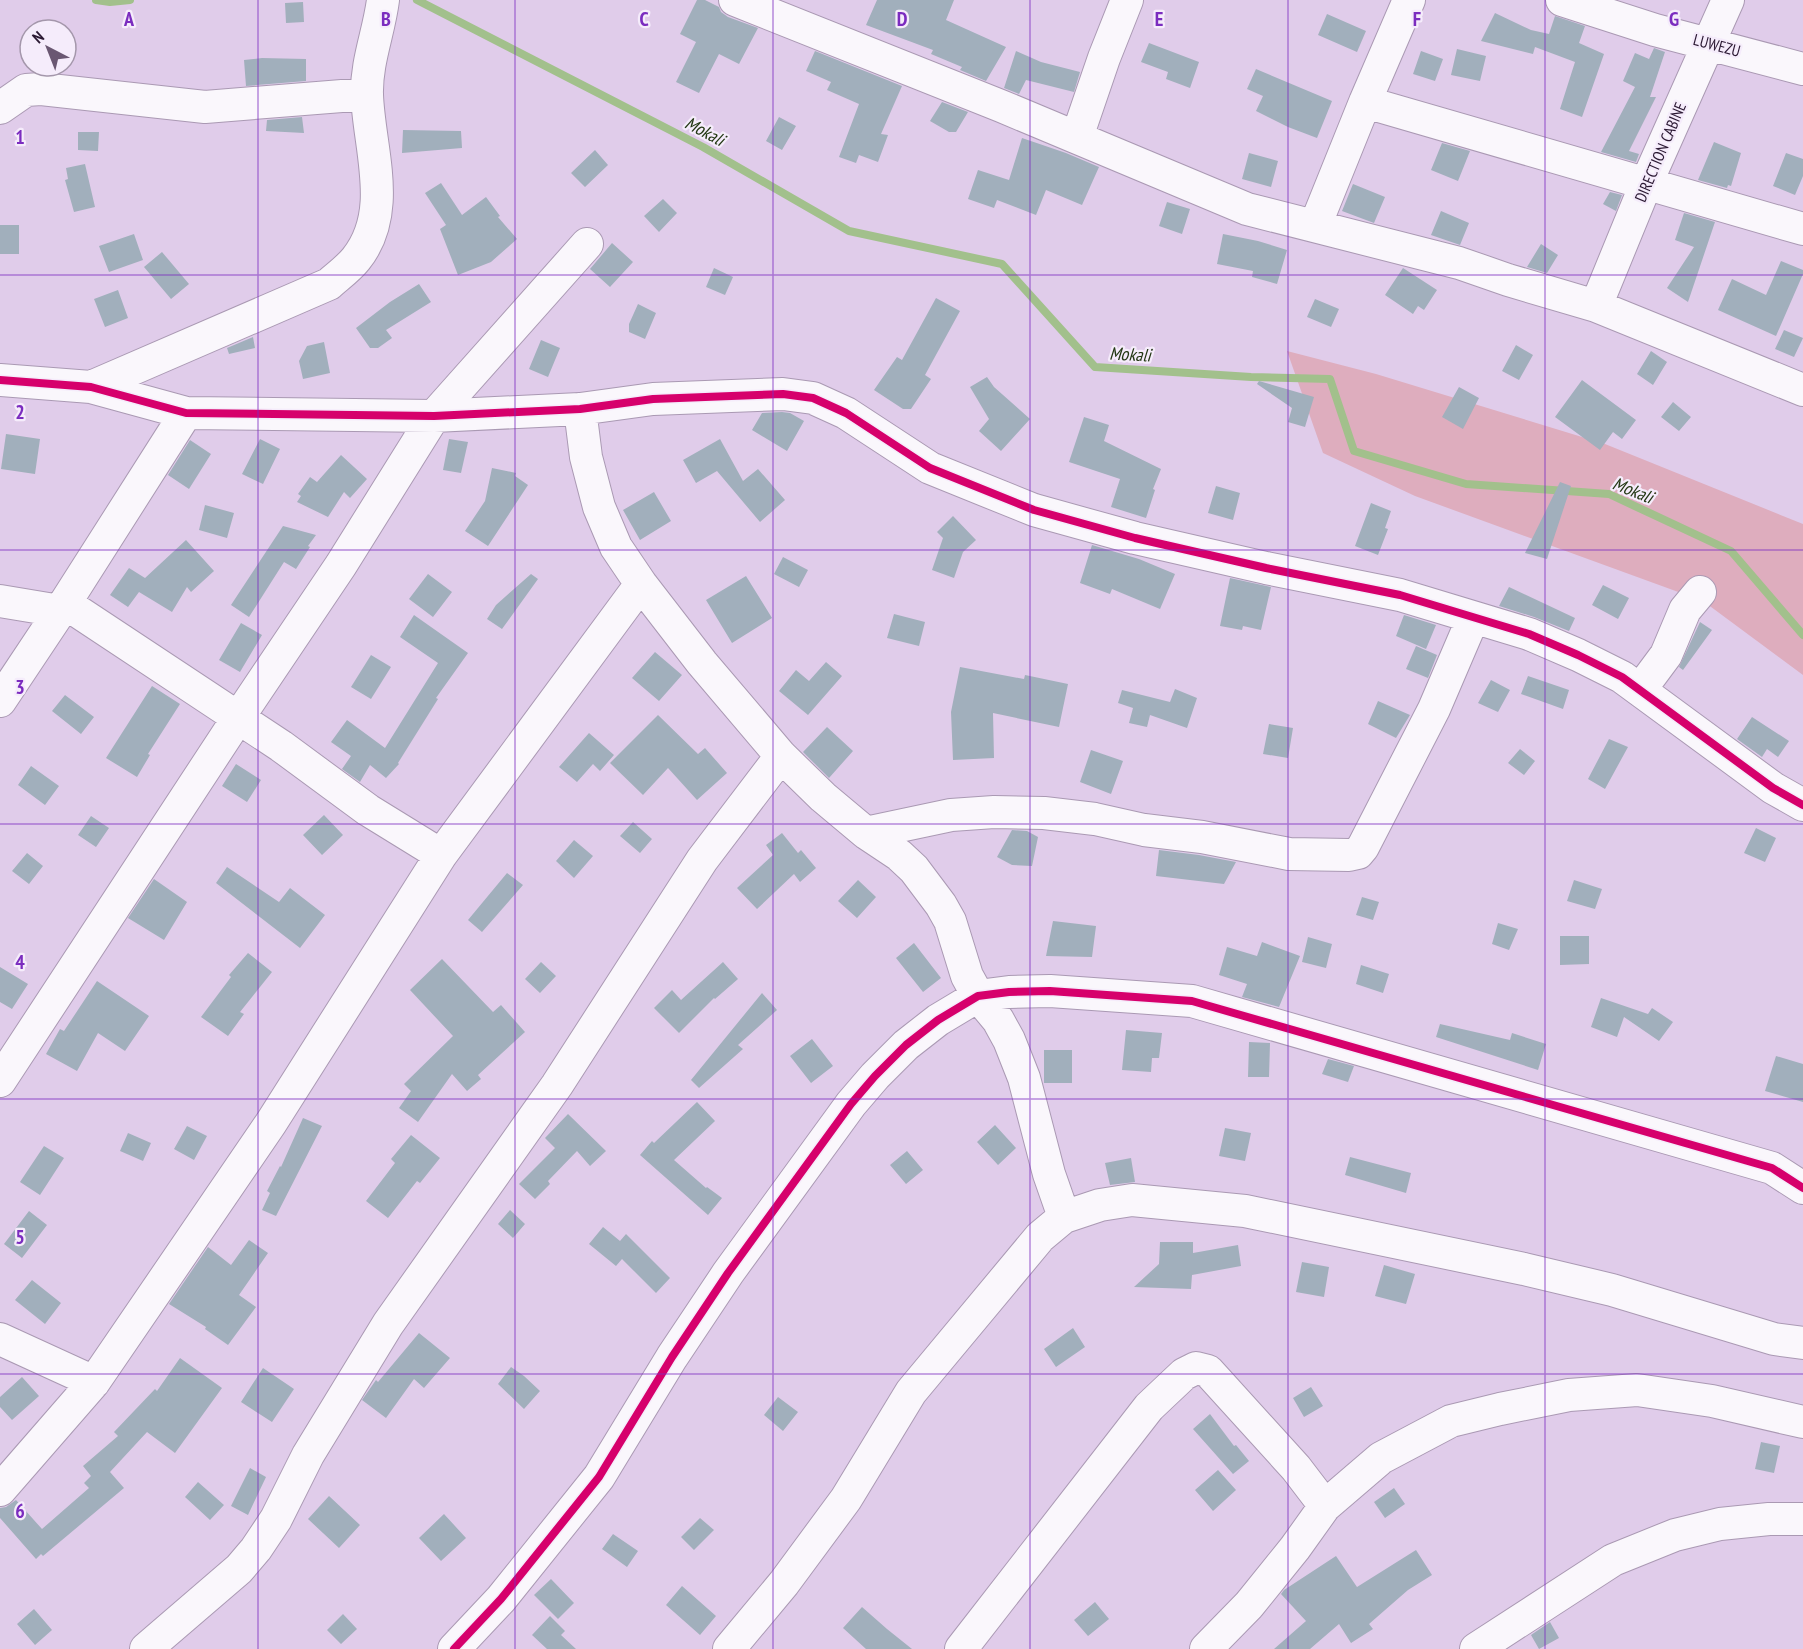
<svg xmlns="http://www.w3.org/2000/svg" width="1803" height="1649" font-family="'PT Sans Narrow',sans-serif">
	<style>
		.green { fill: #deadbe }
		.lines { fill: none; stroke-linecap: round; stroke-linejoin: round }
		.stream { stroke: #a2c08c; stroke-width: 8 }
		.building { fill: #a1afbc }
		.minor-casing { stroke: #aa99b3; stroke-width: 34 }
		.minor { stroke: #faf7fc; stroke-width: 32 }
		.cycleway-casing { stroke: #f5ecfb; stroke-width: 11 }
		.cycleway { stroke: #d6006c; stroke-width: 8 }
		.grid { fill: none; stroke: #7b2cbf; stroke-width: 1.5; stroke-opacity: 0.55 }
		.labels { text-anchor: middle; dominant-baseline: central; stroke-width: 4.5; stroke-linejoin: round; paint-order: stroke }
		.street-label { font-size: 16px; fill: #2a1832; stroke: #f5ecfb }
		.water-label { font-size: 18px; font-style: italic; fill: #233814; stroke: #f5ecfb }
		.grid-label { font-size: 20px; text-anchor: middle; font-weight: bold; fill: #7b2cbf; stroke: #f5ecfb; stroke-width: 4.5; stroke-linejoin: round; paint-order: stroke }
	</style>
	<rect width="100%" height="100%" fill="#e0ccea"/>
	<path class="green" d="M1287,351l89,23 229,70 198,80v151l-100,-74 -288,-105 -92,-43z"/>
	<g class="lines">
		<path class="stream" d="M96,0l14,2 20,-2
			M417,0l286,147 146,84 153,33 93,103 156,10 79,2 24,72 112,33 143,10 122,57 72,84"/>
	</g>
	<path class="building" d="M697,0h8l14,7 2,5 7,5 30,11 -19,36 -20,-10 -20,39 -23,-11 20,-40 -16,-8z
		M877,0h77l-8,20 60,27 -20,34 -26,-11 2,-3 -31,-13 2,-4 -67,-25z
		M303,2l1,20 -18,1 -1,-20z
		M1495,13l36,17 18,4 6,-18 30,10 -6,17 25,11 -22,63 -22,-8 15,-47 -40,-15 -2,7 -52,-13z
		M1327,14l39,17 -9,21 -39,-17z
		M1149,43l50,19 -9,26 -24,-9 2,-7 -27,-10z
		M1654,48l11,4 -15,45h6l-27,54 10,3 -3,8 -35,-10 34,-65 -12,-6 12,-28 14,6z
		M1457,49l29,7 -6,25 -29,-6z
		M815,51l87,35 -21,48 7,1 -10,27 -19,-7 -3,8 -17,-6 20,-53 -32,-14 4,-8 -25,-11z
		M1016,51l25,11 39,10 -6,20 -48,-12 -7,14 -15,-6z
		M1421,51l22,8 -8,22 -22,-7z
		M262,58l44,1v22l-60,5 -2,-26z
		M1256,69l76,32 -15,37 -29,-11 -32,-16 7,-15 -16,-7z
		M942,102l26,10 -12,20h-7l-19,-11z
		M302,117l2,16 -38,-2 1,-11z
		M779,117l17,9 -14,24 -16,-9z
		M403,130l58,1 1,17 -60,5z
		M78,132h21l-1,19 -20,-1z
		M1022,138l44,15 33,14 -17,38 -36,-15 -10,25 -39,-15 -3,8 -26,-9 10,-29 31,10z
		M1714,142l27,11 -10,33 -3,-1 -1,3 -29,-8z
		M1442,143l28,8 -12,30 -27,-11z
		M595,150l13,15 -23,22 -14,-14z
		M1249,153l29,8 -7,26 -29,-8z
		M1786,153l17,6v17l-8,19 -22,-9z
		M85,164l10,43 -21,5 -9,-32 3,-1 -2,-11z
		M441,183l21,32 24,-18 14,19 -2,1 19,22 -26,23 -33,13 -18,-46 6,-4 -21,-32z
		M1353,184l32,13 -11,26 -32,-12z
		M1610,192l12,3 -6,16 -13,-7z
		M663,199l14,14 -18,19 -15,-16z
		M1167,202l23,7 -8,25 -23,-8z
		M1441,211l28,12 -9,22 -29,-10z
		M1684,213l31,9 -27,80 -21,-14 27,-41 -19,-7z
		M0,225h19v29h-19z
		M134,234l9,26 -34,12 -10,-26z
		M1223,234l35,7 29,9 -10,34 -25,-7 1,-6 -36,-7z
		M612,243l21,19 -23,25 -20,-18z
		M1541,244l17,11 -11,18 -20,-6z
		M162,252l27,32 -18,15 -27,-32z
		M1781,261l22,9v4l-27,62 -58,-26 14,-31 34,16z
		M714,268l19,9 -8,18 -19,-8z
		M1403,268l34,22 -13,20 -6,-4 -5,8 -28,-19z
		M419,284l12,18 -45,28 6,8 -14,10h-8l-14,-20 34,-26z
		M118,290l10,28 -23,9 -11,-28z
		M936,298l24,13 -35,64 6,4 -20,30h-8l-29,-19 23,-33 5,3z
		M1315,299l24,10 -8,18 -24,-10z
		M638,304l18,9 -11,26 -16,-7v-8z
		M1784,330l19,8 -9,19 -19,-8z
		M253,337l2,11 -26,6 -2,-6z
		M541,340l19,8 -12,29 -19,-8z
		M324,342l6,31 -27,6 -4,-18 8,-15z
		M1516,345l17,10 -14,25 -17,-9z
		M1651,351l16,11 -14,23 -16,-11z
		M987,377l7,10 36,32 -29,32 -22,-20 10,-12 -19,-32z
		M1582,380l54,40 -14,19 -9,-7 -13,18 -45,-33z
		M1259,381l55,16 -9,30 -17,-5 4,-14 -35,-24z
		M1459,387l20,11 -16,31 -21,-12z
		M1673,402l18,15 -12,14 -18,-14z
		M782,412l8,1 14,8 -17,30 -35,-21 10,-17z
		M1084,417l25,8 -5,16 57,28 -8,20 2,1 -9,28 -35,-11 9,-28 -51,-17z
		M6,434l34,5 -5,35 -34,-5z
		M260,439l20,10 -17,35 -21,-10z
		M449,439l19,3 -7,31 -18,-3z
		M720,439l23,42 15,-12 27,31 -25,22 -43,-51 -21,12 -13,-23z
		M190,440l21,14 -22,35 -21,-14z
		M341,455l26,24 -17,19 -6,-6 -16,25 -31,-15 4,-6 -3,-2 12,-17 7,5z
		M492,468l24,5 -1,3 13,9 -40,61 -23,-15 20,-30z
		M1560,482l11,4 -24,73 -22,-6z
		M1216,486l24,7 -7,27 -25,-7z
		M654,492l17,29 -31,19 -17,-30z
		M1371,503l20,8 -6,17 3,1 -10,26 -23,-9z
		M205,505l29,8 -7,25 -28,-8z
		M953,516l23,24 -13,12 -9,26 -22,-8 11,-32 -6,-6z
		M283,526l33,9 -8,11 2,1 -14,22 -12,-7 -35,55 -18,-12z
		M186,540l28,31 -23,21 -4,-5 -15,25 -33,-20 -11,15 -18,-12 19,-27 16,10z
		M1092,545l47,14 36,15 -15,35 -48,-20 -2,5 -30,-11z
		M783,557l25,13 -9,17 -25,-13z
		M428,574l24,18 -19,25 -24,-18z
		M531,574l7,5 -36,50 -15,-10 9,-14z
		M746,576l26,42 -40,25 -26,-43z
		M1230,578l41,9 -10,43 -18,-4 -1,4 -22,-4z
		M1603,585l26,13 -11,21 -26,-14z
		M1509,587l66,31 -6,13 -35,-14 -35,-11z
		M894,614l31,8 -6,24 -32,-8z
		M414,615l54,38 -32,45 2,1 -40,64 1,1 -13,14 -16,-13 -10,17 -18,-13 9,-13 -20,-14 16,-22 38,28 53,-85 -38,-26z
		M1404,615l32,10 -10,24 -30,-13z
		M1700,622l12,8 -29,40 -4,-3z
		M241,623l21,12 -22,37 -21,-12z
		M1416,646l21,9 -9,23 -22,-9z
		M655,652l27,23 -23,26 -27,-23z
		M371,655l20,12 -20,32 -20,-12z
		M826,662l16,14 -34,39 -29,-24 17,-21 13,11z
		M960,667l64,12 1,-4 43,9 -9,43 -66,-14 1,45 -41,2 -2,-48z
		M1528,676l41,14 -6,19 -42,-15z
		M1491,680l19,10 -12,22 -20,-9z
		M152,686l28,18 -32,50 2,1 -13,22 -31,-19z
		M1175,689l22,9 -10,30 -37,-13 -3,12 -18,-4 4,-15 -15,-5 4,-13 48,12z
		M65,695l29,22 -13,17 -29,-23z
		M1378,701l32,14 -14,23 -28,-14z
		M658,715l40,39 7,-6 22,25 -30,27 -29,-32 -25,27 -33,-32z
		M1752,717l37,24 -11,16 -11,-8 -5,8 -25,-18z
		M1269,724l24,4 -5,30 -25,-4z
		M827,727l26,24 -24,27 -26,-26z
		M589,733l25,22 -14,16 -7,-7 -16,18 -18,-15z
		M1609,739l19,8 -23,42 -17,-10z
		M1520,749l15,12 -11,14 -16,-12z
		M1091,750l32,11 -12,33 -31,-12z
		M236,764l25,16 -14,22 -25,-16z
		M31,766l28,20 -14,19 -27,-20z
		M324,815l19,20 -21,20 -19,-20z
		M91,816l18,12 -13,19 -18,-12z
		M633,822l19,17 -12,14 -20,-17z
		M1756,828l20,10 -11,24 -21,-9z
		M1012,830l15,1 11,6 -6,29 -20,-1 -15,-8z
		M782,833l16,20 3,-3 15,18 -16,14 -6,-8 -37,35 -20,-21 36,-33 -7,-10z
		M574,840l19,16 -19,22 -18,-17z
		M1159,850l40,5 37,7 -12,22 -68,-8z
		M27,853l16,13 -14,18 -17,-13z
		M227,867l52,35 11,-14 35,27 -25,33 -84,-65z
		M507,873l16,12 -41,47 -14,-12z
		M154,879l33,23 -23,38 -36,-22z
		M858,880l18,17 -19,21 -19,-17z
		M1574,880l28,9 -7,20 -28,-8z
		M1362,897l17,5 -6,18 -17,-5z
		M1053,921l43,5 -4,31 -46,-1z
		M1498,923l20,6 -9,21 -17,-6z
		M1560,936h29v28l-29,1z
		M1308,937l24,7 -6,24 -24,-6z
		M1262,942l38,14 -21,51 -37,-10 5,-13 -28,-9 8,-28 30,9z
		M914,943l27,35 -18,14 -27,-34z
		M248,953l24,19 -32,40 4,2 -16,22 -27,-19 30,-40 -2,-2z
		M442,959l51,53 8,-7 24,27 -47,43 3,4 -14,12 -15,-17 -34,48 -19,-14 12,-17 -7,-7 49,-48 -43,-46z
		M541,962l15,14 -16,17 -15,-14z
		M723,962l15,17 -23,20 -1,-1 -35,35 -25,-25 18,-18 9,10z
		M1361,965l28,9 -6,19 -27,-9z
		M0,967l28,17 -16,25 -12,-7z
		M97,981l52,35 -24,35 -27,-18 -21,38 -31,-17 14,-25 4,2z
		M762,993l15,17 -39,35 5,4 -44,39 -8,-8z
		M1601,998l47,16 4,-6 21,14 -14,19 -35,-24 -7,20 -26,-10z
		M1440,1024l70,16 2,-7 34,11 -8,26 -102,-33z
		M1126,1030l36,3 -3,25h-7l-1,14 -29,-2z
		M812,1039l21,27 -22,17 -21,-27z
		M1249,1042l21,1 -1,34h-21z
		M1044,1050h28v33h-28z
		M1776,1056l27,8v38l-38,-11z
		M1328,1059l26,7 -6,16 -26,-8z
		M697,1102l18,19 -41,39 32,28 1,-1 15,11 -14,17 -68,-60 12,-14 2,2z
		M568,1114l38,37 -16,15 -13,-15 -29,30 2,3 -15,15 -16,-15 36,-36 -10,-10z
		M303,1118l19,8 -46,90 -14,-6 8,-17 -3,-2 13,-25 1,1z
		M995,1125l21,23 -18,17 -21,-23z
		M187,1126l20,10 -13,24 -20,-11z
		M1225,1128l26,5 -6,28 -26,-5z
		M128,1133l23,10 -8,18 -23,-10z
		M411,1135l29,23 -20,25 -3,-2 -29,37 -22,-17 29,-38 -4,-4z
		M44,1146l20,12 -24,37 -20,-13z
		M907,1151l16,19 -17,14 -16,-19z
		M1350,1157l61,16 -5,20 -61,-18z
		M1131,1158l4,24 -25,3 -5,-22z
		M510,1210l15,14 -12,14 -15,-14z
		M29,1211l18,14 -25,33 -18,-14z
		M603,1227l17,14 6,-7 44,44 -14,15 -34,-34 -6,7 -27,-22z
		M249,1240l19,13 -29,42 17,12 -28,38 -23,-16 1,-2 -37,-23 39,-57 23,18z
		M1160,1242h33v11l45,-8 3,21 -49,9 -1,14 -57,-2 25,-23z
		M1302,1262l27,5 -5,30 -28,-5z
		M1384,1265l31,9 -9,30 -31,-8z
		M32,1280l29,23 -16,21 -30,-24z
		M1073,1328l12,19 -29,20 -12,-18z
		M419,1333l31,25 -26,30 -10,-9 -28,39 -24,-18 14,-20 2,2z
		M180,1358l42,30 -47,65 -28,-21 -37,40 14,16 -81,68 -2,-2 -5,5 -36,-41v-10l6,-1 10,-7 26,29 47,-41 -5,-5 7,-7 -8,-10 35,-30 -4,-4 41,-43 2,2z
		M511,1367l13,9 16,15 -16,18 -26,-25z
		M263,1368l31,21 -22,33 -31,-20z
		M22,1377l17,19 -27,24 -12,-13v-10z
		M1311,1387l12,19 -19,11 -11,-19z
		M778,1397l20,15 -15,19 -19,-16z
		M1210,1414l24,32 2,-1 13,16 -16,13 -40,-45z
		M1761,1442l19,4 -6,27 -19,-4z
		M250,1468l16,9 -18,38 -17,-9z
		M1218,1470l18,20 -23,21 -18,-21z
		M198,1482l26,23 -14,15 -25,-23z
		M1394,1488l11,16 -20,14 -11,-16z
		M329,1496l31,29 -21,23 -31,-29z
		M444,1514l22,24 -25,23 -22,-23z
		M700,1518l14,12 -20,20 -13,-13z
		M613,1534l25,17 -11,16 -25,-18z
		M1416,1550l16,25 -24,15 -39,34 4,5 -22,14 -12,-19 -29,25h-36l32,-28 -25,-27 3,-4 52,-34 21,31z
		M551,1579l23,24 -16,16 -24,-24z
		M682,1586l34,30 -16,19 -34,-30z
		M1095,1602l14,17 -21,17 -14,-16z
		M862,1607l25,22 25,20h-46l-23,-21z
		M34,1609l18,21 -17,15 -18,-21z
		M343,1614l14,15 -16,15 -14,-14z
		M550,1616l15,15 -4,4 15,14h-29l-15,-14z
		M1550,1622l9,16 -20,11 -8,-14z"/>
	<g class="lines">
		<g class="minor-casing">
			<path id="minor" d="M735,0l266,106 246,103 212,54 49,17 88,26 207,84
				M1562,0l93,30 148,39
				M1365,102l438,127
				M0,108l26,-18 15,-1 164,18 162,-13
				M1077,137l27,-79 23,-58
				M1315,226l50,-124 44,-102
				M1596,306l50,-122 82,-184
				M0,380l91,7 95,26 248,3 146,-7 73,-10 130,-5 30,4 33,15 84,55 104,42 101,28 131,30 134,27 129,39 49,21 44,22 151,111 30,17
				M91,387l238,-103c9,-8 20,-16 27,-25 38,-47 13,-110 11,-164 -1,-33 12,-63 16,-95
				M580,409l6,48 13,50 17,40 25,37 61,79 79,93 42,41 43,36 33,22 15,14 27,36 9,16 17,55 11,20 20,24 11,20 15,38 25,96 15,43
				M0,601l60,10
				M65,603l216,143 87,64 73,45
				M1640,690l26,-35 19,-45 15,-18
				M0,701l60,-90 126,-198
				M866,833l85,-18 43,-3 50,1 51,6 49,11 58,7 87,17 60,1 9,-2 5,-6 71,-138 39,-91
				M0,1081l238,-363 103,-153 93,-149 153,-172
				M0,1339l94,43
				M0,1490l94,-108 177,-259 170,-268 200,-271
				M146,1649l93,-80 17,-20 20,-30 32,-64 80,-131 169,-239 145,-225 79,-104
				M454,1649l47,-50 98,-122 73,-120 56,-84 123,-169 24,-28 31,-31 32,-25 40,-24 31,-4 41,-1 142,10 580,167 31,20
				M729,1649l55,-66 62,-84 65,-107 129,-155 24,-20 36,-12 32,-5 113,11 279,58 88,21 162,49 29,4
				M961,1649l188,-242 35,-33 12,-6 12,3 88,97 29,38
				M1206,1649l43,-44 46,-57 30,-42 56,-48 70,-37 49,-12 69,-14 68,-5 75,11 91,21
				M1476,1649l137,-89 62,-25 45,-11 49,-5h34"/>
		</g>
		<use href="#minor" class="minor"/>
		<g class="cycleway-casing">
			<path id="cycleway" d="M0,380l91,7 95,26 248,3 146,-7 73,-10 130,-5 30,4 33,15 84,55 104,42 101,28 131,30 134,27 129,39 49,21 44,22 151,111 30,17
				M454,1649l47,-50 98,-122 73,-120 56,-84 123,-169 24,-28 31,-31 32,-25 40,-24 31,-4 41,-1 142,10 580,167 31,20"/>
		</g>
		<use href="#cycleway" class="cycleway"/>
	</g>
	<path class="grid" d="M258,0v1649M515,0v1649M773,0v1649M1030,0v1649M1288,0v1649M1545,0v1649M0,275h1803M0,550h1803M0,824h1803M0,1099h1803M0,1374h1803"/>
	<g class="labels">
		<g class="street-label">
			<text transform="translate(1717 45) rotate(15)">LUWEZU</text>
			<text transform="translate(1660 152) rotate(-67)">DIRECTION CABINE</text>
		</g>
		<g class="water-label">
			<text transform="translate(705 131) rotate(28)">Mokali</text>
			<text transform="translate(1130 354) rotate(3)">Mokali</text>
			<text transform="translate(1633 490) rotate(22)">Mokali</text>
		</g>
	</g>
	<g class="grid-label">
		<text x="129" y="26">A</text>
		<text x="386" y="26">B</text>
		<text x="644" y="26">C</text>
		<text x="902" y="26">D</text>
		<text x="1159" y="26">E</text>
		<text x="1417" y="26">F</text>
		<text x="1674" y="26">G</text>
		<text x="20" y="144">1</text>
		<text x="20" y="419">2</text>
		<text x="20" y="694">3</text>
		<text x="20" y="969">4</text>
		<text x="20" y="1244">5</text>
		<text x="20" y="1518">6</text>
	</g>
	<g transform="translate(48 48) rotate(318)"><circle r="28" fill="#f5ecfb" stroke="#a497ab" stroke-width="1.5"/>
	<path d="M0-4.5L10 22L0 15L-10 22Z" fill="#6a5772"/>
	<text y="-9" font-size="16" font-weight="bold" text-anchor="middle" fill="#2a1832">N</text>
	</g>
</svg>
